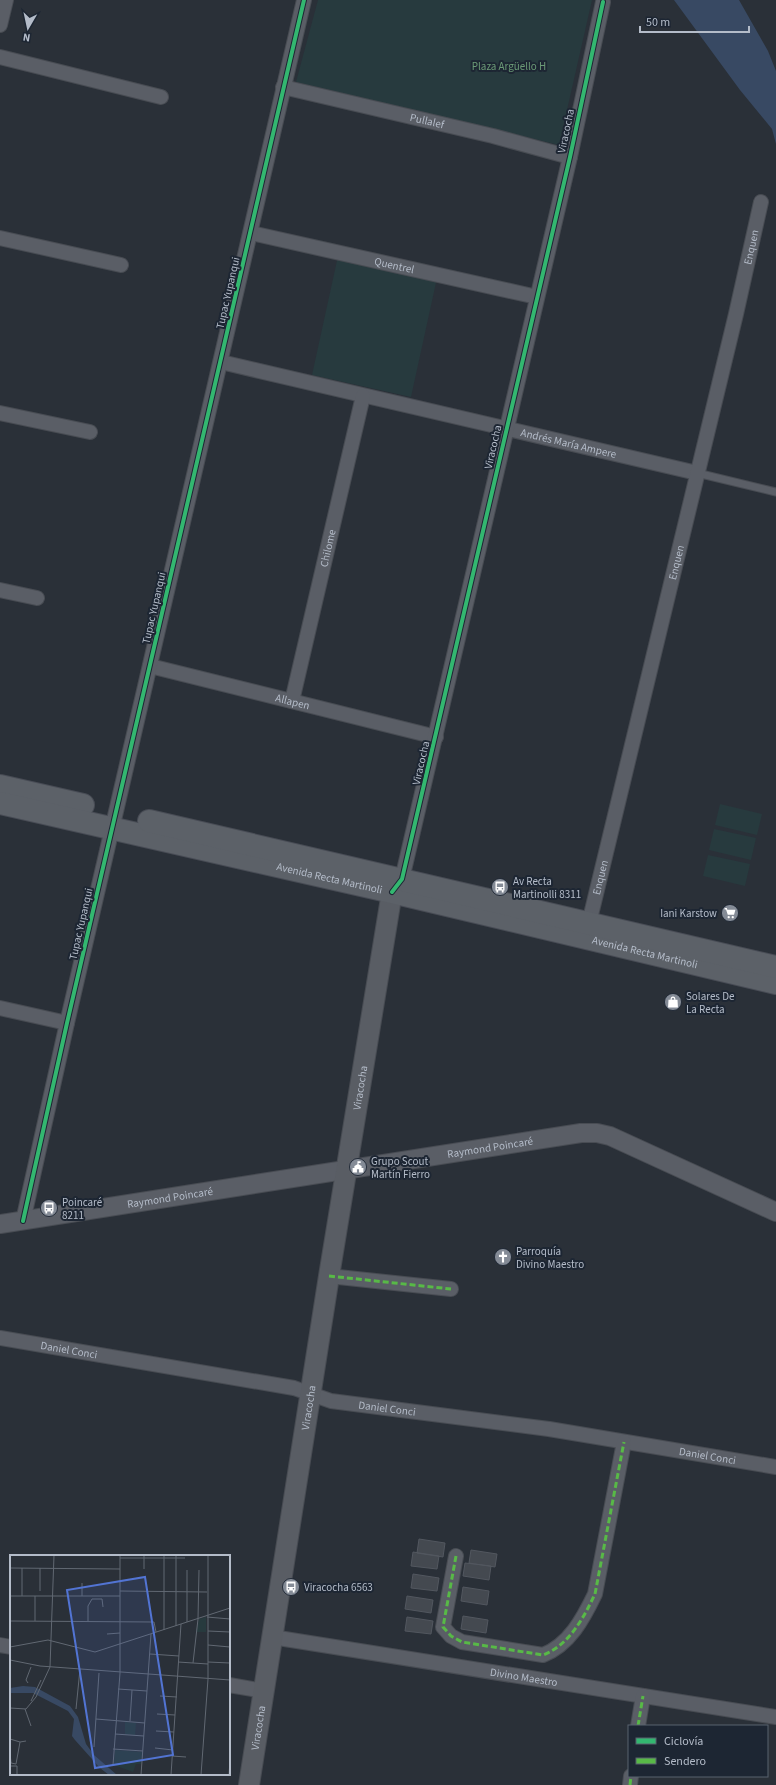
<svg xmlns="http://www.w3.org/2000/svg" width="776" height="1785" font-family="'Source Sans 3',sans-serif">
	<style>
		.green { fill: #273a3e }
		.water { fill: #384963 }
		.building { fill: #444950; stroke: #52575f }
		.lines { fill: none; stroke-linecap: round; stroke-linejoin: round }
		.service-casing { stroke: #484c53; stroke-width: 9 }
		.minor-casing { stroke: #484c53; stroke-width: 16 }
		.tertiary-casing { stroke: #484c53; stroke-width: 20 }
		.secondary-casing { stroke: #484c53; stroke-width: 22 }
		.primary-casing { stroke: #484c55; stroke-width: 24 }
		.service { stroke: #5a5e66; stroke-width: 7 }
		.minor { stroke: #5a5e66; stroke-width: 14 }
		.tertiary { stroke: #5a5e66; stroke-width: 18 }
		.secondary { stroke: #595d64; stroke-width: 20 }
		.primary { stroke: #5c6168; stroke-width: 22 }
		.quiet { stroke: #58b947; stroke-width: 3; stroke-dasharray: 6 3; stroke-linecap: butt }
		.cycleway-casing { stroke: #1d2633; stroke-width: 6 }
		.cycleway { stroke: #33b770; stroke-width: 4 }
		.labels { text-anchor: middle; dominant-baseline: central; stroke-width: 4; stroke-linejoin: round; paint-order: stroke }
		.park-label { font-size: 11px; fill: #6b9a76; stroke: #1d2633 }
		.street-label { font-size: 11px; fill: #b4bcc9; stroke: #1d2633 }
		.poi-label { font-size: 11px; fill: #b4bcc9; stroke: #1d2633; text-anchor: start }
		.inset-road { fill: none; stroke: #616872; stroke-width: 1 }
		.view { fill: #5274d3; fill-opacity: 0.15; stroke: #5274d3; stroke-width: 2 }
		.inset-edge { fill: none; stroke: #b4bcc9; stroke-width: 2 }
	</style>
	<rect width="100%" height="100%" fill="#2a3038"/>
	<path class="green" d="M318,0h274l-33,145 -263,-63z
		M338,256l99,22 -26,119 -99,-22z
		M720,804l42,10 -5,21 -42,-10z
		M714,829l42,9 -5,22 -42,-10z
		M708,855l42,9 -5,22 -42,-10z"/>
	<path class="water" d="M674,0h65l29,51 8,20v73l-4,-15 -32,-39z"/>
	<path class="building" d="M419,1539l26,4 -2,14 -26,-4z
		M471,1550l26,4 -2,13 -26,-4z
		M413,1552l26,4 -2,13 -26,-3z
		M465,1563l26,3 -2,14 -26,-4z
		M413,1574l26,4 -2,13 -26,-3z
		M463,1587l26,4 -2,14 -26,-4z
		M407,1596l26,4 -2,13 -26,-4z
		M463,1616l25,4 -2,13 -25,-4z
		M407,1617l26,4 -2,13 -26,-3z"/>
	<g class="lines">
		<g class="service-casing">
			<path id="service" d="M697,473l79,19"/>
		</g>
		<g class="minor-casing">
			<g id="minor">
				<path d="M0,25l6,-25"/>
				<path d="M0,57l161,40"/>
				<path id="s1" d="M283,87l210,49 77,21"/>
				<path id="s2" d="M251,233l286,64"/>
				<path d="M0,238l121,27"/>
				<path id="s3" d="M221,362l476,111"/>
				<path d="M0,413l90,19"/>
				<path d="M0,590l37,8"/>
				<path id="s4" d="M150,666l286,71"/>
				<path id="s5" d="M292,701l71,-305"/>
				<path d="M397,885l5,-6 168,-722 33,-155"/>
				<path id="s6" d="M589,923l147,-609 25,-112"/>
				<path d="M0,1008l67,15"/>
				<path d="M23,1221l44,-198 237,-1023"/>
				<path d="M329,1276l122,13"/>
				<path id="s7" d="M0,1338l294,50 37,13 218,28 227,38"/>
				<path d="M456,1556l-13,71 8,9 11,6 81,13c26,-10 40,-36 52,-61l29,-152"/>
				<path id="s8" d="M272,1637l504,80"/>
				<path d="M0,1645l11,2"/>
				<path d="M229,1685l35,6"/>
				<path d="M638,1726l5,-30"/>
				<path d="M630,1785l1,-9"/>
			</g>
		</g>
		<g class="tertiary-casing">
			<g id="tertiary">
				<path id="s9" d="M0,1224l581,-91h16l13,3 166,76"/>
			</g>
		</g>
		<g class="secondary-casing">
			<g id="secondary">
				<path id="s10" d="M249,1785l80,-509 63,-384"/>
			</g>
		</g>
		<g class="primary-casing">
			<g id="primary">
				<path d="M0,786l83,19"/>
				<path id="s11" d="M0,803l392,89 384,91"/>
				<path d="M149,821l627,146"/>
			</g>
		</g>
		<use href="#service" class="service"/>
		<use href="#minor" class="minor"/>
		<use href="#tertiary" class="tertiary"/>
		<use href="#secondary" class="secondary"/>
		<use href="#primary" class="primary"/>
		<path class="quiet" d="M329,1276l122,13
			M456,1556l-13,71 8,9 11,6 81,13c26,-10 40,-36 52,-61l29,-152
			M638,1726l5,-30
			M630,1785l1,-9"/>
		<g class="cycleway-casing">
			<path id="cycleway" d="M392,892l10,-13 168,-722 33,-155
				M23,1221l44,-198 237,-1023"/>
		</g>
		<use href="#cycleway" class="cycleway"/>
	</g>
	<defs>
		<g id="bus-disc" transform="scale(0.9)"><circle r="9.5" fill="#848b96" stroke="#1d2633"/><path d="M-5-6H5V4H4V6H2V4H-2V6H-4V4H-5ZM-3.5-4V0h7V-4ZM-3.5 1.2v1.5H-2V1.2ZM2 1.2v1.5H3.5V1.2Z" fill="#fff"/></g>
		<g id="supermarket-disc" transform="scale(0.9)"><circle r="9.5" fill="#848b96" stroke="#1d2633"/><path d="M-6-5.5h2.5l.6 2H6L4.5 2H-2.5L-4.4-4H-6ZM-1.5 3.2a1.3 1.3 0 1 0 .1 0ZM3 3.2a1.3 1.3 0 1 0 .1 0Z" fill="#fff"/></g>
		<g id="shop-disc" transform="scale(0.9)"><circle r="9.5" fill="#848b96" stroke="#1d2633"/><path d="M-5-2.5h2.3a2.7 3.5 0 0 1 5.4 0H5L5.5 6h-11ZM-1.5-2.5h3a1.5 2.3 0 0 0-3 0Z" fill="#fff"/></g>
		<g id="civic-disc" transform="scale(0.9)"><circle r="9.5" fill="#848b96" stroke="#1d2633"/><path d="M-.6-6.5H3V-4.5H.6V-3L4-1V1h2V6H-6V1h2V-1L-.6-3ZM-1.2 2.5V6h2.4V2.5Z" fill="#fff"/></g>
		<g id="church-disc" transform="scale(0.9)"><circle r="9.5" fill="#848b96" stroke="#1d2633"/><path d="M-1.2-6h2.4v3.5h3.3v2.4h-3.3V6h-2.4V-.1h-3.3v-2.4h3.3Z" fill="#fff"/></g>
	</defs>
	<g fill-rule="evenodd">
		<use href="#bus-disc" x="500" y="887"/>
		<use href="#supermarket-disc" x="730" y="913"/>
		<use href="#shop-disc" x="673" y="1002"/>
		<use href="#civic-disc" x="358" y="1167"/>
		<use href="#bus-disc" x="49" y="1208"/>
		<use href="#church-disc" x="503" y="1257"/>
		<use href="#bus-disc" x="291" y="1587"/>
	</g>
	<g class="labels">
		<g class="park-label">
			<text x="509" y="66">Plaza Argüello H</text>
		</g>
		<g class="street-label">
			<text stroke="none"><textPath href="#s1" startOffset="148">Pullalef</textPath></text>
			<text transform="translate(566 131) rotate(-78)">Viracocha</text>
			<text stroke="none"><textPath href="#s6" startOffset="695">Enquen</textPath></text>
			<text stroke="none"><textPath href="#s2" startOffset="147">Quentrel</textPath></text>
			<text transform="translate(228 293) rotate(-77)">Tupac Yupanqui</text>
			<text stroke="none"><textPath href="#s3" startOffset="357">Andrés María Ampere</textPath></text>
			<text transform="translate(493 447) rotate(-77)">Viracocha</text>
			<text stroke="none"><textPath href="#s5" startOffset="157">Chilome</textPath></text>
			<text stroke="none"><textPath href="#s6" startOffset="371">Enquen</textPath></text>
			<text transform="translate(154 608) rotate(-77)">Tupac Yupanqui</text>
			<text stroke="none"><textPath href="#s4" startOffset="147">Allapen</textPath></text>
			<text transform="translate(421 763) rotate(-77)">Viracocha</text>
			<text stroke="none"><textPath href="#s11" startOffset="338">Avenida Recta Martinoli</textPath></text>
			<text stroke="none"><textPath href="#s6" startOffset="47">Enquen</textPath></text>
			<text transform="translate(81 924) rotate(-77)">Tupac Yupanqui</text>
			<text stroke="none"><textPath href="#s11" startOffset="662">Avenida Recta Martinoli</textPath></text>
			<text stroke="none"><textPath href="#s10" startOffset="706">Viracocha</textPath></text>
			<text stroke="none"><textPath href="#s9" startOffset="496">Raymond Poincaré</textPath></text>
			<text stroke="none"><textPath href="#s9" startOffset="172">Raymond Poincaré</textPath></text>
			<text stroke="none"><textPath href="#s7" startOffset="70">Daniel Conci</textPath></text>
			<text stroke="none"><textPath href="#s10" startOffset="382">Viracocha</textPath></text>
			<text stroke="none"><textPath href="#s7" startOffset="394">Daniel Conci</textPath></text>
			<text stroke="none"><textPath href="#s7" startOffset="718">Daniel Conci</textPath></text>
			<text stroke="none"><textPath href="#s8" startOffset="255">Divino Maestro</textPath></text>
			<text stroke="none"><textPath href="#s10" startOffset="58">Viracocha</textPath></text>
		</g>
		<g class="poi-label">
			<text x="513" y="881">Av Recta<tspan x="513" dy="13">Martinolli 8311</tspan></text>
			<text x="717" y="913" text-anchor="end">Iani Karstow</text>
			<text x="686" y="996">Solares De<tspan x="686" dy="13">La Recta</tspan></text>
			<text x="371" y="1161">Grupo Scout<tspan x="371" dy="13">Martín Fierro</tspan></text>
			<text x="62" y="1202">Poincaré<tspan x="62" dy="13">8211</tspan></text>
			<text x="516" y="1251">Parroquía<tspan x="516" dy="13">Divino Maestro</tspan></text>
			<text x="304" y="1587">Viracocha 6563</text>
		</g>
	</g>
	<g transform="translate(10 1555)">
		<rect width="220" height="220" fill="#2a3038"/>
		<path d="M196,62v15h-10l3,-13zM115,167l11,1 -1,12 -10,-1zM105,195l27,2 -1,12h-5l-3,8 -19,-7z" fill="#273a3e"/>
		<path d="M13,131l12,1 35,19 8,11 8,27 8,11 23,20h-8l-9,-7 -25,-28 -3,-4 2,-17 -6,-8 -35,-18h-23v-5z" fill="#384963"/>
		<path class="inset-road" d="M134,0v14M154,0v75M166,0v71M110,3h65M0,13l110,1M30,13v23M72,28v13M110,36l87,1M0,41h110M12,41v-28M25,41v25M197,62l23,2M0,66l144,1 2,10M78,66v-15l4,-7h10l1,8M177,67v-52M198,76l22,1M97,79l13,-1M198,90l22,2M0,92l38,-7 47,12 135,-44M140,99l29,2M0,105l30,6 190,14M168,107l30,2M198,107l22,1M183,108l5,-44 1,-49M110,118v-118M198,124v-124M18,128l-2,-3 5,-13M108,134l29,2M150,141l17,1M21,146l10,-21M0,153l16,1 10,-12 14,-30 4,-112M15,154l6,17M66,154l4,-40M147,159l18,1M86,164l49,4M120,166l2,-31M146,176l18,1M105,179l29,2M0,184l10,3 6,-1M84,192l5,-74M145,193l18,2M103,194l30,2M0,198l1,10 5,1 4,-22M162,201l14,1M103,210l7,-92M0,211h7v9M131,220l10,-141M161,220l10,-151M191,220l7,-96M219,220l1,-15"/>
		<path class="view" d="M135,22l28,178 -78,13 -28,-178z"/>
		<rect width="220" height="220" class="inset-edge"/>
	</g>
	<rect x="628" y="1725" width="140" height="52" fill="#1d2633" stroke="#59626f"/>
	<rect x="636" y="1738" width="20" height="6" fill="#33b770" stroke="#59626f"/>
	<text x="664" y="1745" font-size="12" fill="#b4bcc9">Ciclovía</text>
	<rect x="636" y="1758" width="20" height="6" fill="#58b947" stroke="#59626f"/>
	<text x="664" y="1765" font-size="12" fill="#b4bcc9">Sendero</text>
	<g transform="translate(28 28) rotate(189)" stroke="#1d2633" stroke-width="3" paint-order="stroke">
	<path d="M0-3L7 15L0 10L-7 15Z" fill="#b4bcc9"/>
	<text y="-6" font-size="11" font-weight="bold" text-anchor="middle" fill="#b4bcc9">N</text>
	</g>
	<path d="M640 26v6h109v-6" fill="none" stroke="#b4bcc9" stroke-width="2"/>
	<text x="646" y="26" font-size="12" fill="#b4bcc9" stroke="#1d2633" stroke-width="3" paint-order="stroke">50 m</text>
</svg>
